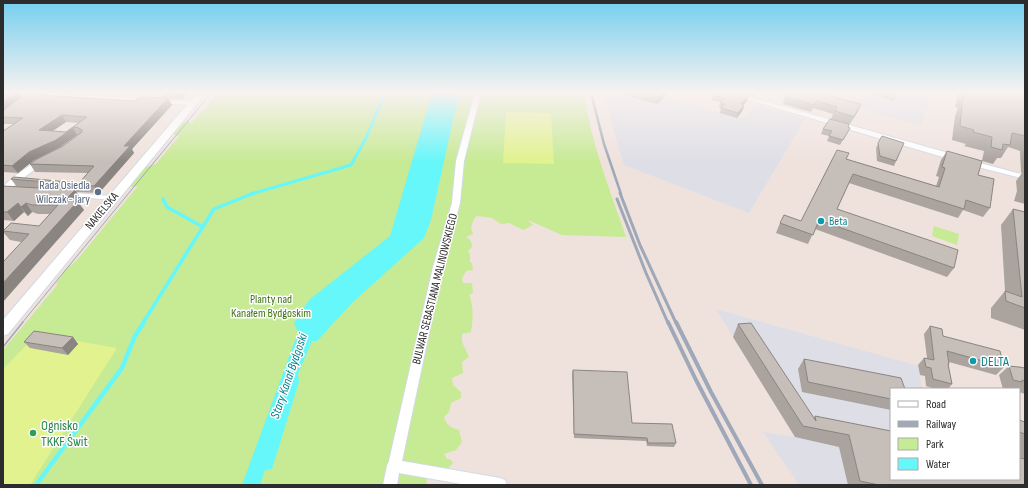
<svg xmlns="http://www.w3.org/2000/svg" width="1028" height="488" font-family="'Sofia Sans Condensed',sans-serif">
	<style>
		.industrial { fill: #dedee6 }
		.green { fill: #c7ea94 }
		.pitch { fill: #e1f28f }
		.water { fill: #66f7fa }
		.lines { fill: none; stroke-linecap: round; stroke-linejoin: round }
		.stream-far2 { stroke: #66f7fa; stroke-width: 3 }
		.stream-far1 { stroke: #66f7fa; stroke-width: 3.5 }
		.stream { stroke: #66f7fa; stroke-width: 4.5 }
		.street-casing { stroke: #d2dae6; stroke-width: 2 }
		.secondary-casing { stroke: #d2dae6; stroke-width: 2 }
		.street { fill: #fff; fill-rule: evenodd }
		.secondary { fill: #fff; fill-rule: evenodd }
		.tram-far1 { stroke: #9ea8b8; stroke-width: 1 }
		.tram { stroke: #9ea8b8; stroke-width: 1.5 }
		.rail-far2 { stroke: #9ea8b8; stroke-width: 2.5 }
		.rail-far1 { stroke: #9ea8b8; stroke-width: 3 }
		.rail { stroke: #9ea8b8; stroke-width: 4 }
		.wall { fill: #aaa39e; fill-rule: evenodd }
		.shaded-wall { fill: #8b8581 }
		.building { fill: #c6beb8; stroke: #8b8581; fill-rule: evenodd }
		.service-dot { fill: #5c6f8a; stroke: #fff; stroke-width: 1.5 }
		.culture-dot { fill: #0f9aa8; stroke: #fff; stroke-width: 1.5 }
		.leisure-dot { fill: #2e9e5b; stroke: #fff; stroke-width: 1.5 }
		.labels { text-anchor: middle; dominant-baseline: central; stroke-width: 3; stroke-linejoin: round; paint-order: stroke }
		.service-label { font-size: 12px; fill: #4e5e75; stroke: #fff; text-anchor: end }
		.street-label { font-size: 12px; fill: #2c2c2c; stroke: #fff }
		.culture-label { font-size: 12px; fill: #0d838f; stroke: #fff; text-anchor: start }
		.park-label { font-size: 12px; fill: #3e7014; stroke: #fff }
		.water-label { font-size: 13px; font-style: italic; fill: #047f8b; stroke: #fff }
		.near-culture-label { font-size: 14px; fill: #0d838f; stroke: #fff; text-anchor: start }
		.near-leisure-label { font-size: 14px; fill: #27864d; stroke: #fff; text-anchor: start }
	</style>
	<rect width="100%" height="100%" fill="#efe2dd"/>
	<path class="industrial" d="M603,93h50l84,25 7,-1 11,-12 50,14 -56,94 -125,-48z
		M799,93h134l-12,32z
		M716,309l202,57 4,23h-31v90h128v-44l6,50h-226l-36,-53 32,5z"/>
	<path class="green" d="M218,93h366c7,50 26,97 42,144l-64,-2 -34,-15 5,5 -10,5 -14,-7 -8,1 -9,-6 -14,-2 -3,1 -4,10 2,7 -7,3c4,2 6,5 6,10l-4,4 2,3v8l2,1 1,7 -7,1 -4,7 1,5h9l1,10 -4,2c5,10 4,25 2,37l-9,2v8l7,15 -7,5 1,11 -11,5 1,7 8,7v6l-10,5 -2,9 -5,5c3,9 6,10 15,13l3,12 -6,8 -12,4 3,5h3l3,4 -6,7 -18,1 -3,14h-423v-135l55,-66h-2l9,-14 11,-9 62,-75 -6,1 -2,-2 16,-18 10,-3 23,-28 -6,-2v-3l10,-8 5,-2 3,2 14,-14z
		M934,226l25,8 -2,11 -25,-9z"/>
	<path class="pitch" d="M506,112l45,1 3,51 -51,-1z
		M37,334l80,14 -87,137h-27v-116z"/>
	<path class="water" d="M432,93h27l-28,127 -7,18 -72,65 -35,38h-5l-14,33 1,8 -27,87 -7,1 -5,15h5h-23l56,-153 -4,-9 15,-23 81,-64z"/>
	<g class="lines">
		<path class="stream-far2" d="M251,194l100,-29 14,-25 20,-47"/>
		<path class="stream-far1" d="M163,199l4,8 36,20
			M143,323l71,-114 40,-16"/>
		<path class="stream" d="M36,485l86,-117 13,-32 9,-14"/>
		<g class="street-casing">
			<path id="street" d="M8,93h39l99,6 3,2 -3,2 -135,-8z
				M475,93h6l-17,68 -4,42 -17,64 -41,194 98,17 5,2 2,5h-40l-68,-12 -2,12h-14l4,-19 2,-5 44,-194 19,-64 4,-42z
				M725,93h11l223,63 1,2 -1,2h-6z
				M158,100l35,1 3,2 -3,2 -37,-2 -1,-1z
				M39,159h6l1,2 -28,21 -12,11h-3v-6l9,-9z
				M966,160h3l56,15v4l-59,-15z
				M63,192l50,4 4,2 -4,2 -47,-4 -4,-2z"/>
		</g>
		<g class="secondary-casing">
			<path id="secondary" d="M197,93h9l-198,241 -5,2v-16z"/>
		</g>
		<use href="#street" class="street"/>
		<use href="#secondary" class="secondary"/>
		<path class="tram-far1" d="M22,323l189,-230"/>
		<path class="tram" d="M3,347l20,-25"/>
		<path class="rail-far2" d="M591,93l13,51 17,50"/>
		<path class="rail-far1" d="M620,193l20,52 36,78
			M617,199l29,74 22,50"/>
		<path class="rail" d="M668,322l28,58 55,105
			M676,322l35,70 51,93"/>
	</g>
	<path class="wall" d="M3,93h17l2,4 24,-2 88,6 34,-3 4,7 -40,44 2,4 -35,40 -23,-1 5,7 -3,3 6,8 -63,32 -11,-2 -7,-8v-1l36,-5 11,-12h-12l-6,-2 -4,4 -4,-4 -10,9 -11,-1v-34l14,1 -6,-8 68,4 9,-10 -53,-1 -5,-8 33,-18 15,-11h-1l-17,12 -26,13 -16,13 -15,-1v-41l11,-7h-11zM66,122l13,1 -13,9 -14,-1z
		M161,93h26l-5,6 -18,-1z
		M615,93h53l-11,11z
		M744,93h13l-2,3z
		M788,93l70,18 -8,13 -19,-5 2,-5 -20,-6 -2,4 -28,-8 2,-7z
		M859,93h39l-4,8 -21,-6h-15z
		M958,93h67v111l-11,-3 3,-10 -1,-10 6,-8 -1,-1 -1,-21 -12,-4 -7,11h-4l-4,6 -11,-3 2,-10 -20,-5 2,-2 -14,-4 3,-24 3,-8 -3,-1 2,-9h-1z
		M713,95l34,6 -4,4h1l-1,5 -6,8 -17,-5 1,-5 -2,-1 1,-5 -8,-2z
		M848,127l-1,6 -7,12 -13,-4 2,-5 -8,-2 2,-5z
		M882,136l14,25 -2,5 -17,-5 -1,-13z
		M947,151l31,24 12,33 -7,9 -20,-7 -5,8 -109,-35 -12,26 117,59 -7,9 -132,-48 -7,15 -32,-11 4,-10 21,-2 45,-62 90,27 3,-9 -3,-1 5,-16z
		M1013,209l12,3v118l-34,-12v-10l14,-17 -4,-66z
		M738,324l76,94 1,-2 205,42 -1,-4v-34l6,2v63h-177l-9,-38 -44,-10 -62,-100z
		M930,326l13,10 61,31 -8,8 -47,-13v2l-1,1 4,19 -4,5h-13l-9,-3 -1,-10 -5,-1 -2,-10 6,-7h3l-3,-24z
		M73,337l5,7 -10,11 -38,-7 -6,-6z
		M804,359l87,30v21l-89,-18 -4,-23z
		M1009,366l16,2v26l-6,-2v-3h-16l-4,-14z
		M573,370l59,53 44,20 -2,4 -27,-1 -1,-5 -72,-3 -2,-64z"/>
	<path class="shaded-wall" d="M14,93h6l2,4 -19,16v-11z
		M42,93h3l3,5 -9,-3z
		M180,93h7l-5,6z
		M662,93h6l-11,11 1,-7z
		M748,96l-1,5 -7,8 1,-5z
		M168,98l4,7 -40,44 2,4 -35,40 -5,-7 30,-40z
		M861,104l-3,7 -8,13 4,-7z
		M744,105l-1,5 -6,8 1,-5z
		M62,115l4,7 -22,15 -5,-7z
		M73,128l4,7 -17,12 -26,13 -16,13 -6,-7 17,-14z
		M75,190l6,9 -3,3 6,8 -81,92v-19l61,-82z
		M18,203l6,9 -10,9 -7,-9z
		M26,203l6,9 -4,4 -7,-9z
		M73,337l5,7 -10,11 -6,-7z"/>
	<path class="building" d="M3,93h11l-11,9z
		M26,93h16l-3,2 95,6 8,-4 26,1 -44,48h6l-36,40 -83,-7 3,-2 65,6 15,-17 -64,-2 7,-5 26,-13 19,-14v-2l-5,-3 -4,1 -17,12 -27,12 -17,14 -9,-1v-34l20,-13 -20,-1v-6zM62,115l25,2 -21,15 -27,-2z
		M643,93h19l-4,4z
		M714,93h25l9,3 -7,8 3,1 -6,8 -17,-5 4,-4 -5,-2 4,-4 -11,-3z
		M788,93h31l42,11 -7,13 -19,-6 2,-4 -21,-6 -2,4 -29,-8z
		M963,93h62v43l-13,-3 -2,12 -7,-1 -1,6 -11,-3 1,-10 -19,-5 1,-2 -14,-4 2,-23 3,-8 -3,-1z
		M830,119l19,5 -1,3 2,1 -7,12 -14,-4 3,-5 -9,-2z
		M882,136l22,7 -8,18 -16,-5 -2,-13z
		M837,150l12,3 -3,6 93,28 6,-19 -3,-1 5,-16 35,10 -4,14 16,4 -4,29 -24,-8 -2,9 -111,-35 -16,35 121,41 -4,18 -135,-48 -6,15 -33,-12 4,-8 17,6z
		M3,186l72,4 -11,11h14l-75,82v-21l26,-28 -26,-3 8,-8 28,3 19,-21h-26l-6,-2 -5,4 -3,-4 -11,9h-4z
		M1013,209l12,3v96l-19,-7 -1,-10 17,6z
		M751,323l65,98 -1,-5 76,15v48h128v-21l6,1v26h-146l-19,-4 -11,-46 -46,-9 -65,-102z
		M930,326l12,3 1,7 57,15 4,16 -57,-16 2,13h-1l4,20 -19,-5 -2,-11 -5,-1 -2,-9 10,2z
		M34,331l39,6 -11,11 -38,-6z
		M804,359l97,19 4,11h-14v10l-83,-17z
		M1009,366l10,1 6,1v13l-3,-1v2l-9,-2z
		M573,370l54,2 5,51 40,1 4,19h-28l-1,-5 -73,-4z
		M1019,420l6,2v12l-6,-2z"/>
	<linearGradient id="sky" x2="0" y2="1"><stop stop-color="#74cfef"/><stop offset="0.57" stop-color="#f8f2f0"/><stop offset="1" stop-color="#f8f2f0" stop-opacity="0"/></linearGradient>
	<rect width="1028" height="162" fill="url(#sky)"/>
	<circle class="service-dot" cx="98" cy="192" r="4"/>
	<g class="culture-dot">
		<circle cx="821" cy="221" r="4"/>
		<circle cx="973" cy="361" r="4"/>
	</g>
	<circle class="leisure-dot" cx="33" cy="433" r="4"/>
	<g class="labels">
		<g class="service-label">
			<text x="90" y="185">Rada Osiedla<tspan x="90" dy="14">Wilczak - Jary</tspan></text>
		</g>
		<g class="street-label">
			<text transform="translate(102 211) rotate(-50)">NAKIELSKA</text>
			<text transform="translate(435 289) rotate(-76)">BULWAR SEBASTIANA MALINOWSKIEGO</text>
		</g>
		<g class="culture-label">
			<text x="829" y="221">Beta</text>
		</g>
		<g class="park-label">
			<text x="271" y="299">Planty nad<tspan x="271" dy="14">Kanałem Bydgoskim</tspan></text>
		</g>
		<g class="water-label">
			<text transform="translate(289 376) rotate(-71)">Stary Kanał Bydgoski</text>
		</g>
		<g class="near-culture-label">
			<text x="981" y="361">DELTA</text>
		</g>
		<g class="near-leisure-label">
			<text x="41" y="425">Ognisko<tspan x="41" dy="16">TKKF Świt</tspan></text>
		</g>
	</g>
	<rect width="1028" height="488" fill="none" stroke="#2c2c2c" stroke-width="8"/>
	<rect x="890" y="388" width="130" height="92" fill="#ffffff" stroke="#ababab"/>
	<rect x="898" y="401" width="20" height="6" fill="#ffffff" stroke="#ababab"/>
	<text x="926" y="408" font-size="12" fill="#2c2c2c">Road</text>
	<rect x="898" y="421" width="20" height="6" fill="#9ea8b8" stroke="#ababab"/>
	<text x="926" y="428" font-size="12" fill="#2c2c2c">Railway</text>
	<rect x="898" y="438" width="20" height="12" fill="#c7ea94" stroke="#ababab"/>
	<text x="926" y="448" font-size="12" fill="#2c2c2c">Park</text>
	<rect x="898" y="458" width="20" height="12" fill="#66f7fa" stroke="#ababab"/>
	<text x="926" y="468" font-size="12" fill="#2c2c2c">Water</text>
</svg>
